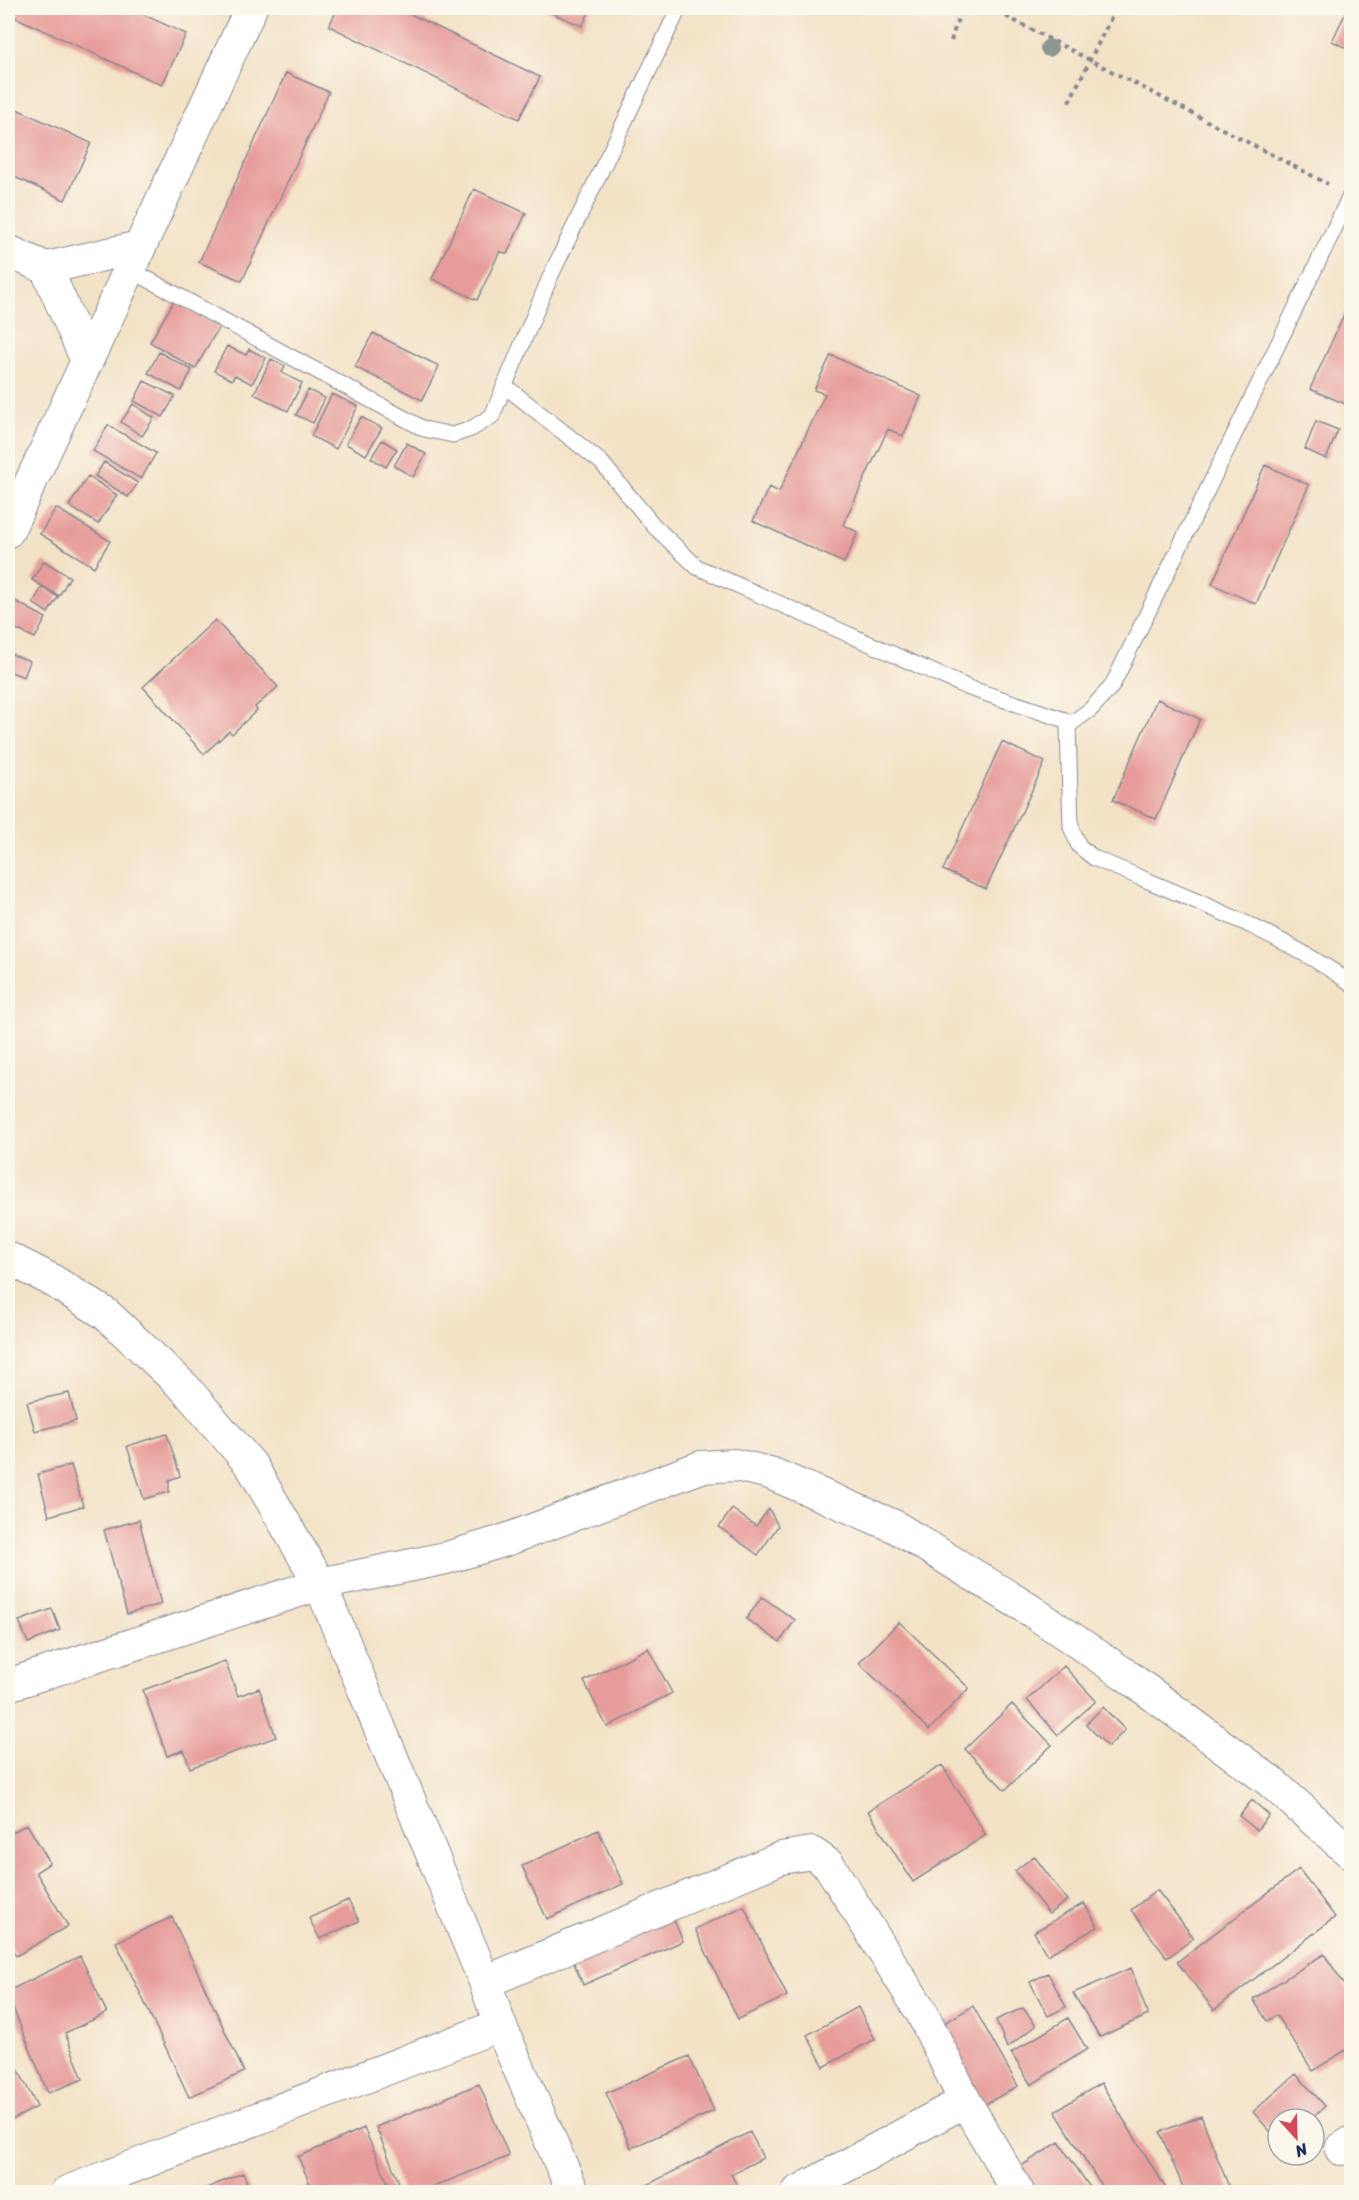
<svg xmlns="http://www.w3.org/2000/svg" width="1359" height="2200" font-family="Sriracha,sans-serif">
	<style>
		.building { fill: #e79c99 }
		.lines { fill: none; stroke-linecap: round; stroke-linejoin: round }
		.service-casing { stroke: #878892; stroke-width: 17 }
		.minor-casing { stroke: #878892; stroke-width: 34 }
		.path { stroke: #878892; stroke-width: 4; stroke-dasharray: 4.5 4.5; stroke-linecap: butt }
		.service { stroke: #fff; stroke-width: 15 }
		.minor { stroke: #fff; stroke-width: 32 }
		.tree { fill: #8e9691 }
	</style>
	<rect width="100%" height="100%" fill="#fbf7ec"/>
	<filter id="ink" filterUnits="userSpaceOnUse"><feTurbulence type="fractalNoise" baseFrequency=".0167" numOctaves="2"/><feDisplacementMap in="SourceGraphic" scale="12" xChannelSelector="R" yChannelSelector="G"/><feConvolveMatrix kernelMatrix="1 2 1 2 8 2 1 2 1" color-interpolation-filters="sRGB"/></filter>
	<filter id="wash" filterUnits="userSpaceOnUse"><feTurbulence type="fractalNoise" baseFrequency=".008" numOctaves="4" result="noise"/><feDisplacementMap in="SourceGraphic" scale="24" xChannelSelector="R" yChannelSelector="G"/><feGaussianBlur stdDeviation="1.35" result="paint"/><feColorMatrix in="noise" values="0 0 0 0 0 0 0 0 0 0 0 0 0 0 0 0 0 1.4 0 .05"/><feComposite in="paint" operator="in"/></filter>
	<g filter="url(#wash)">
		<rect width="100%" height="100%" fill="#f3e2c6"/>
		<g id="blocks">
			<path class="building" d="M8,8h121l57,26 -24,51 -154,-71z
				M338,8h60l142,69 -21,42 -190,-93z
				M540,8h51l-9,18z
				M1348,8h4v43l-20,-10z
				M286,73l43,19 -87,189 -43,-19z
				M8,105l83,38 -26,57 -57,-26z
				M474,189l52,24 -19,41 -7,-3 -23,49 -45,-21z
				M1352,297v100l-4,8 -38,-16z
				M174,301l45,26 -24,42 -45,-27z
				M373,333l66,33 -17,34 -67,-33z
				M227,346l19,9 3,-6 17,9 -14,26 -17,-9 -3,5 -18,-9z
				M159,352l33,18 -11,21 -33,-18z
				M831,355l90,41 -18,40 -15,-7 -45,96 15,7 -14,31 -91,-42 16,-34 10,5 46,-98 -11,-4z
				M271,359l14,7 -3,7 20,10 -14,28 -34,-17z
				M144,381l31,15 -12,21 -29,-16z
				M308,390l17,8 -12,25 -17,-8z
				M332,394l26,12 -22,43 -25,-13z
				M133,404l21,14 -12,18 -21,-14z
				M361,417l21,11 -16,27 -20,-11z
				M1316,421l22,9 -12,29 -21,-10z
				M108,425l48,28 -15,26 -48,-28z
				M382,440l15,9 -11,18 -15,-9z
				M407,443l19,11 -13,23 -19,-11z
				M8,450l7,4 -7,16z
				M104,462l34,21 -10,14 -33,-21z
				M1265,465l44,20 -53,119 -44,-20z
				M88,476l29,19 -19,29 -29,-18z
				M56,508l54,33 -16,26 -54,-33z
				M44,561l26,16 -11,19 -27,-16z
				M42,587l16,10 -10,16 -15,-10z
				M15,601l31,17 -11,20 -27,-13v-11z
				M215,620l63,67 -23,20 2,3 -25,24 -3,-3 -25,23 -61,-67z
				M8,653l22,8 -6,16 -16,-6z
				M1157,699l43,20 -44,100 -43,-19z
				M1002,742l43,20 -59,127 -43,-19z
				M69,1393l7,28 -41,10 -8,-29z
				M167,1434l13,42 -11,4v12l-25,7 -17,-53z
				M71,1465l12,41 -34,10 -11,-42z
				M732,1509l24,17 13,-17 9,17 -20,29 -39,-28z
				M139,1520l22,84 -34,10 -23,-84z
				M762,1597l33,23 -15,22 -34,-23z
				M52,1609l8,21 -32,13 -9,-22z
				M899,1622l70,66 -40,42 -70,-67z
				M648,1648l24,45 -65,34 -23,-46z
				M225,1661l13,35 21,-8 17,49 -86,31 -6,-18 -17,6 -24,-66z
				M1064,1666l32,35 -38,34 -31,-35z
				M1012,1704l40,41 -47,45 -40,-41z
				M1103,1707l22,23 -17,17 -22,-23z
				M942,1765l44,70 -73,47 -45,-71z
				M1252,1800l17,15 -12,15 -18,-14z
				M27,1824l23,39 -14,9 32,54 -52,30 -8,-14v-107z
				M598,1830l25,54 -76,35 -25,-53z
				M1034,1856l33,44 -18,14 -34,-43z
				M1299,1869l36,48 -121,93 -37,-48z
				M1157,1890l37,48 -27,20 -36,-48z
				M348,1900l11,21 -39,18 -11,-21z
				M1084,1903l14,24 -51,28 -13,-23z
				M744,1906l43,90 -49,23 -43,-90z
				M671,1913l12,28 -100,44 -12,-29z
				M172,1917l72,155 -55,25 -73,-155z
				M1324,1954l28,42v50l-39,25 -37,-56 -9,6 -14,-22z
				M80,1956l27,57 -42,20 18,46 -35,14 -40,-97v-5z
				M1131,1968l17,47 -48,22 -27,-44z
				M1048,1973l18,34 -18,9 -18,-34z
				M973,2006l45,80 -34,19 -45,-79z
				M858,2007l17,32 -51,28 -17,-32z
				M1023,2008l13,17 -29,23 -11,-28z
				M1068,2018l19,31 -56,36 -20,-32z
				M10,2053l27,54 -29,15v-68z
				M689,2056l25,55 -83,37 -25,-55z
				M1296,2074l29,32 -14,13h-33v21l-25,-28z
				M1101,2083l66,107 -5,2h-57l-50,-81z
				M479,2084l30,72 -88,36h-18l-27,-65z
				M1201,2116l30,76h-46l-25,-60z
				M364,2128l28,64h-95l14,-6 -13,-29z
				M750,2132l13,26 -32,16 9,17 -92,1 -3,-6z
				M1059,2142l34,50h-59l-16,-24z
				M243,2173l8,19h-54z"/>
		</g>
	</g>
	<g filter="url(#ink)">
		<use href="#blocks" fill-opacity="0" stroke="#878892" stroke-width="1.5"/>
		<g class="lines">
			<g class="service-casing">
				<path id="service" d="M129,269l295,160 29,6 18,-6 21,-13 59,-141 128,-267
					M505,386l96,76 53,64 43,41 272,121 96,32 3,6 23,-17 21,-23 240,-494
					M1068,726l3,101 8,19 15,12c88,38 179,70 258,126"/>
			</g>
			<g class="minor-casing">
				<path id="minor" d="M8,251l38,17 93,-21
					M46,268l41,93
					M8,531l243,-523
					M8,1258l42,21 56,35 79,74 66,77 69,119 165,398 15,43 73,167
					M8,1685l312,-101 126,-26 57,-17 198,-74 34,-2 35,8 124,53 136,84 96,65 145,107 81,72
					M485,1982l296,-124 31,-5 17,12 93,148 43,88 53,91
					M1341,2149l11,-7
					M67,2192l433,-167
					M798,2192l167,-91"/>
			</g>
			<path class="path" d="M990,8l338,176
				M951,41l10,-33
				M1069,102l47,-94"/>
			<use href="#service" class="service"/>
			<use href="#minor" class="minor"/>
		</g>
		<circle class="tree" cx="1049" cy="48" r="9"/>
	</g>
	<rect width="1359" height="2200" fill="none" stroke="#fbf7ec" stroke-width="30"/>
	<g transform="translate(1296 2137) rotate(158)"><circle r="28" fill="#fbf7ec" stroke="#a1a7b3" stroke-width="1.5"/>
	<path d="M0-4.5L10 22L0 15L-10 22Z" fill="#d1495b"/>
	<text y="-9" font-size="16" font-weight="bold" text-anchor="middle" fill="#1b2f5e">N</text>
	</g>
</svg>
